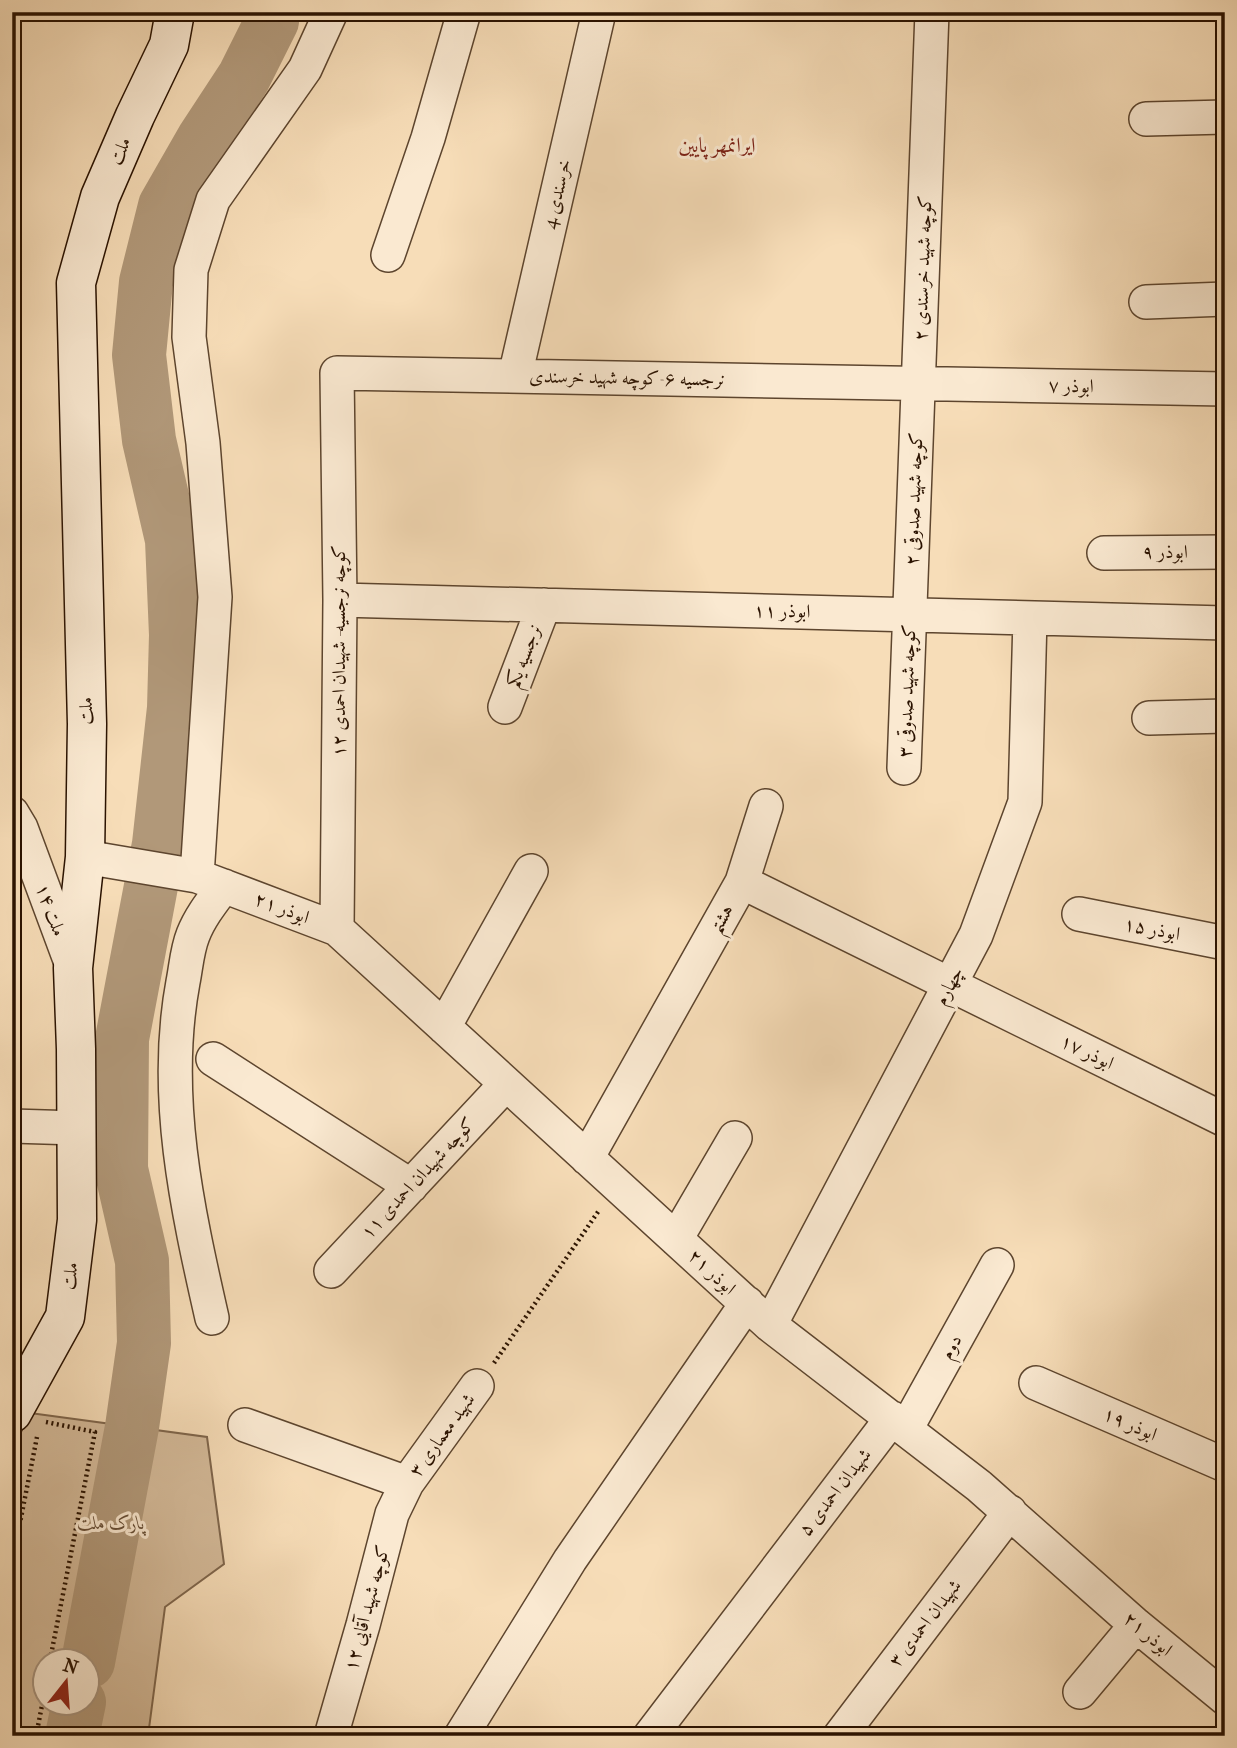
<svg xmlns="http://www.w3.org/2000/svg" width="1237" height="1748" font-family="'IM FELL French Canon',Amiri,serif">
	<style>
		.green { fill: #d4ba99; stroke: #7f664c; stroke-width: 2; fill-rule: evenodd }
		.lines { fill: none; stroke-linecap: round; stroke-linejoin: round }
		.river { stroke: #b19879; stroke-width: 54 }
		.street-casing { stroke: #5d452e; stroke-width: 36 }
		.secondary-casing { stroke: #2a1200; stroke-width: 41 }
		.path { stroke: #2a1200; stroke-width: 4.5; stroke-dasharray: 2 3.5; stroke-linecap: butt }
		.street { stroke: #fae9d1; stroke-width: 33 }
		.secondary { stroke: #fae9d1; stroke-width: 38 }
		.labels { text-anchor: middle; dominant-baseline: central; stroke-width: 6; stroke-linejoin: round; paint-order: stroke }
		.street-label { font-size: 19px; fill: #2a1200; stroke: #fae9d1 }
		.park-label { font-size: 19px; font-style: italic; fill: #664d36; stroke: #fae9d1 }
		.neighbourhood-label { font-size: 21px; fill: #7a1f14; stroke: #fae9d1 }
	</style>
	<rect width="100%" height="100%" fill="#f7ddb8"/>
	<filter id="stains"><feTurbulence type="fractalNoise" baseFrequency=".00286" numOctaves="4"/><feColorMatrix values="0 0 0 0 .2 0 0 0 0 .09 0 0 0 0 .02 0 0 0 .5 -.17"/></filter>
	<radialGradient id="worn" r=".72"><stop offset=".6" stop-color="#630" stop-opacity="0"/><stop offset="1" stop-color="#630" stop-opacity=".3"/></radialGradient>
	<path class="green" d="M30,1413l177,24 17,127 -59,43 -17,129h-136v-285zM46,1660h42v42h-42z"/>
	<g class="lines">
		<path class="river" d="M88,1662l44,-235 12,-84 -2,-82 -21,-92 1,-130 37,-195 15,-136 2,-73 -4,-95 -23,-100 -10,-85 7,-73 19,-76 39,-68 40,-61 28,-56 1,-9
			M72,1736l7,-34"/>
		<g class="street-casing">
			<path id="street" d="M1146,119l79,-2
				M388,255l40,-117 36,-126
				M1146,302l79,-3
				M515,376l84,-364
				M1104,553l121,-1
				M340,600l885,23
				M505,707l39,-102
				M1149,718l76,-2
				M904,768l28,-756
				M12,813l9,15 52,140
				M85,857l112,19 140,53 433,396 209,161 157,139 89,73
				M197,876l18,-279 -12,-154 -14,-106 2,-67 22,-70 92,-131 26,-57
				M742,882l24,-76
				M1079,914l146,29
				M337,929l3,-329 -3,-227 888,16
				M444,1027l87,-156
				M213,1059l198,127
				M12,1126l65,2
				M587,1158l155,-276 483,238
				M676,1239l59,-101
				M331,1271l174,-186
				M212,1318c-25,-110 -50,-223 -29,-336 3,-15 4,-32 10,-47 7,-18 19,-33 31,-49
				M770,1325l206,-390 49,-133 5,-184
				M1036,1383l189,82
				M245,1425l162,58
				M906,1429l91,-164
				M1080,1692l56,-67
				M331,1736l32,-111 29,-111 15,-31 70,-97
				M461,1736l109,-176 177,-257
				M650,1736l242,-318
				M840,1736l170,-224"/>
		</g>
		<g class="secondary-casing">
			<path id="secondary" d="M12,1413l53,-96 12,-97 -1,-171 -3,-81 12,-111 2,-133 -11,-441 24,-86 35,-81 34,-71 6,-33"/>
		</g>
		<path class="path" d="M494,1363l106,-154
			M46,1422l49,10 -45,228
			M12,1563l25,-126
			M36,1736l10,-51"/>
		<use href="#street" class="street"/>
		<use href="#secondary" class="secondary"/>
	</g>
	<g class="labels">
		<g class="street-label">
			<text transform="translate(120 151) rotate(-67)">ملت</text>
			<text transform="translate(557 194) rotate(-77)">خرسندی 4</text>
			<text transform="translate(923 268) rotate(-88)">کوچه شهید خرسندی ۲</text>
			<text transform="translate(627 378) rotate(1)">نرجسیه ۶-کوچه شهید خرسندی</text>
			<text transform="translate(1071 386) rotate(1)">۷ ابوذر</text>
			<text transform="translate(914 499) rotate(-88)">کوچه شهید صدوقی ۲</text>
			<text x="1165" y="552">۹ ابوذر</text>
			<text transform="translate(782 611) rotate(1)">ابوذر ۱۱</text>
			<text transform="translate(339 651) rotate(-90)">کوچه نرجسیه- شهیدان احمدی ۱۲</text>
			<text transform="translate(524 656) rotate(-69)">نرجسیه یکم</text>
			<text transform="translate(907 691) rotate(-88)">کوچه شهید صدوقی ۳</text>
			<text transform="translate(86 711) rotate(-91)">ملت</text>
			<text transform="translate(282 908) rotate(21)">۲۱ ابوذر</text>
			<text transform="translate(51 910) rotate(70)">۱۴ ملت</text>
			<text transform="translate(721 919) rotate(-61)">هشتم</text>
			<text transform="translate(1152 929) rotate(11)">۱۵ ابوذر</text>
			<text transform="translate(949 986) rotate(-62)">چهارم</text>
			<text transform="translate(1087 1052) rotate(26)">۱۷ ابوذر</text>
			<text transform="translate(418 1178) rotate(-47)">کوچه شهیدان احمدی ۱۱</text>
			<text transform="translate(712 1272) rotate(43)">۲۱ ابوذر</text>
			<text transform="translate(70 1276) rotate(-83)">ملت</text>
			<text transform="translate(951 1347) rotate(-61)">دوم</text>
			<text transform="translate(1130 1424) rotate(24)">ابوذر ۱۹</text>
			<text transform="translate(442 1435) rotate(-54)">شهید معماری ۳</text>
			<text transform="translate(835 1492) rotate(-52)">شهیدان احمدی ۵</text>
			<text transform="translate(367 1608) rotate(-75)">کوچه شهید آقایی ۱۲</text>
			<text transform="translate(925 1623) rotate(-52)">شهیدان احمدی ۳</text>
			<text transform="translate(1148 1634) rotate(40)">۲۱ ابوذر</text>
		</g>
		<g class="park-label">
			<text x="111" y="1523">پارک ملت</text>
		</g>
		<g class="neighbourhood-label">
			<text x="717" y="145">ایرانمهر پایین</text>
		</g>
	</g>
	<rect width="1237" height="1748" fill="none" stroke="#f7ddb8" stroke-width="42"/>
	<rect x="14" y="14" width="1209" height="1720" fill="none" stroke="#2a1200" stroke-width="3.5"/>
	<rect x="21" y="21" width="1195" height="1706" fill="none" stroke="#2a1200" stroke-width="2"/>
	<g transform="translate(66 1682) rotate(17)"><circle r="33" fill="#fae9d1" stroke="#a7937d" stroke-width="2"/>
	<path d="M0-5L12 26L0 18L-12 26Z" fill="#8f2418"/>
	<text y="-10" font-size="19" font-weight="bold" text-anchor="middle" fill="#2a1200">N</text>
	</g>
	<rect width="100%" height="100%" filter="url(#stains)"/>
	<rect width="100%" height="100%" fill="url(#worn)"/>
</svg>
